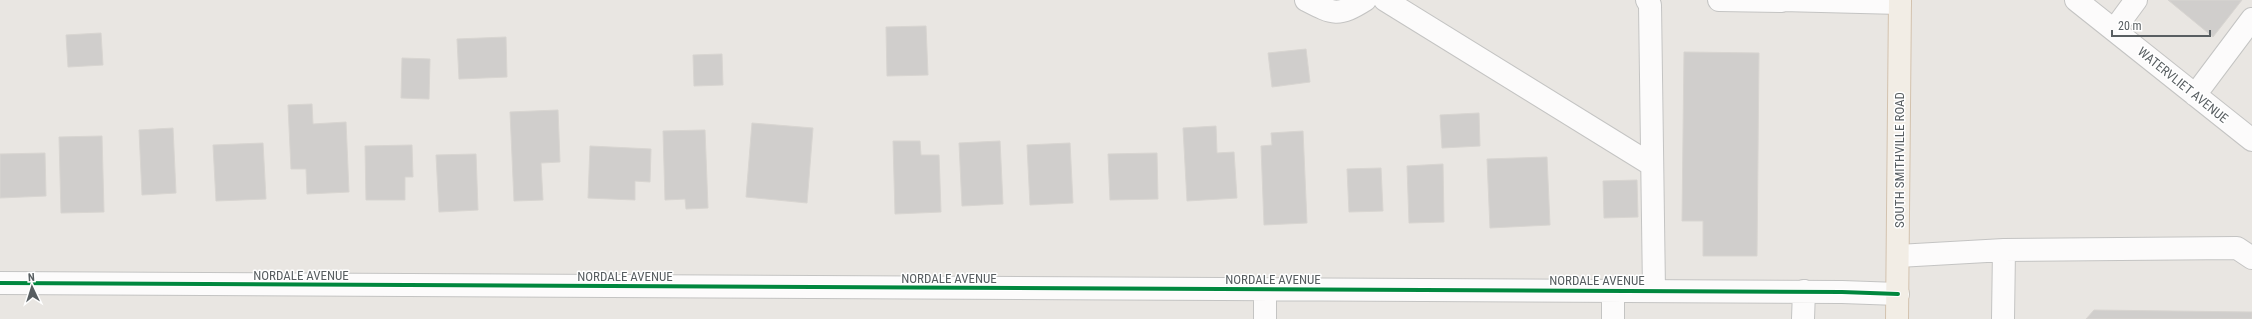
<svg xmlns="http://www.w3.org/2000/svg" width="2252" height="319" font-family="'Roboto Condensed',sans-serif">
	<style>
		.building { fill: #d0cecc; stroke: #d8d5d1 }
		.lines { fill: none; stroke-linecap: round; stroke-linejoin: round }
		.minor-casing { stroke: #c4c4c3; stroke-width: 24 }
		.major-casing { stroke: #d3c2ae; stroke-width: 24 }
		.minor { stroke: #fcfbfb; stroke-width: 22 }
		.major { stroke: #f2ede5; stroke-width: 22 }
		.cycleway-casing { stroke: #fff; stroke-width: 6 }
		.cycleway { stroke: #00873e; stroke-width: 4 }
		.labels { text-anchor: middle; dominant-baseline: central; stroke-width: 3; stroke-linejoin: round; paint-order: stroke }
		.street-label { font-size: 13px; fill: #585e61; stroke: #fff }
	</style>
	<rect width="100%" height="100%" fill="#e9e6e2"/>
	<path class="building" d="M2168,0h74l-29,37z
		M926,26l2,49 -41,1 -1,-49z
		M101,33l2,32 -35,2 -2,-32z
		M506,37l1,40 -48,2 -2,-40z
		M1306,49l4,33 -38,5 -4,-34z
		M1684,52l75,1 -2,203h-54v-35h-21z
		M722,54l1,31 -29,1 -1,-31z
		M402,58l28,1 -1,40 -28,-1z
		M312,104l1,20 33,-2 3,70 -42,2 -1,-25h-15l-3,-64z
		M558,110l2,52 -19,1 2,37 -29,1 -4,-89z
		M1479,113l1,33 -38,2 -2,-33z
		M752,123l61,5 -6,75 -61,-6z
		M1216,126l1,27 17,-1 3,46 -50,3 -4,-73z
		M173,128l3,65 -34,2 -3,-65z
		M705,130l3,78 -22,1 -1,-10 -20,1 -2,-69z
		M1303,131l4,92 -43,2 -3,-79 11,-1 -1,-12z
		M102,136l2,76 -43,1 -2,-76z
		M893,141h27l1,14h18l2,57 -46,2z
		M1000,141l3,63 -41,2 -3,-63z
		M263,143l3,56 -50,2 -3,-56z
		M1070,143l3,60 -43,2 -3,-60z
		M412,145l1,32h-8v23h-39l-1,-54z
		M590,146l61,3 -1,33 -15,-1v19l-47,-2z
		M45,153l1,43 -46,2v-44z
		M1157,153l1,46 -48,1 -2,-46z
		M476,154l2,56 -39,2 -3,-57z
		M1547,157l3,68 -60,3 -3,-69z
		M1443,164l1,58 -35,1 -2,-57z
		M1381,168l2,43 -34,1 -2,-43z
		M1637,180l1,37 -34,1 -1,-37z
		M2094,310l158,2v7h-166z"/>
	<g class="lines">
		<g class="minor-casing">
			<path id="minor" d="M1306,0c27,14 32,17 59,0
				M1385,0l267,165
				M1647,0l3,5 4,286
				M1719,0l63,1
				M1782,0l118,3
				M2076,0l176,140
				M2114,30l22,-30
				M2195,95l57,-76
				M1898,256l106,-6
				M0,283l1842,9 56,2
				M1265,319v-30
				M1613,319v-28
				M1803,319l1,-28
				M2003,319l1,-69 233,-2 15,10"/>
		</g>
		<g class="major-casing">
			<path id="major" d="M1897,319l3,-319"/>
		</g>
		<use href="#minor" class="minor"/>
		<use href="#major" class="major"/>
		<g class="cycleway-casing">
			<path id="cycleway" d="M0,283l1842,9 56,2"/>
		</g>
		<use href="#cycleway" class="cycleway"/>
	</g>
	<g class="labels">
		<g class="street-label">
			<text transform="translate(2183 85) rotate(39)">WATERVLIET AVENUE</text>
			<text transform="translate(1899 160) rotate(-90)">SOUTH SMITHVILLE ROAD</text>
			<text x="301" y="275">NORDALE AVENUE</text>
			<text x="625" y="276">NORDALE AVENUE</text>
			<text x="949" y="278">NORDALE AVENUE</text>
			<text x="1273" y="279">NORDALE AVENUE</text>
			<text x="1597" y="280">NORDALE AVENUE</text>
		</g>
	</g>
	<g transform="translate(32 287) rotate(356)" stroke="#ffffff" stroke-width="3" paint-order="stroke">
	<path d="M0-3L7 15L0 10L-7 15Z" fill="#585e61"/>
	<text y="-6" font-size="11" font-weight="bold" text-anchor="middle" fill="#585e61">N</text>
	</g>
	<path d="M2112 30v6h98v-6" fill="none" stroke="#585e61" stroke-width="2"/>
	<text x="2118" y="30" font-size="12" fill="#585e61" stroke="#ffffff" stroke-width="3" paint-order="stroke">20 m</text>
</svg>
